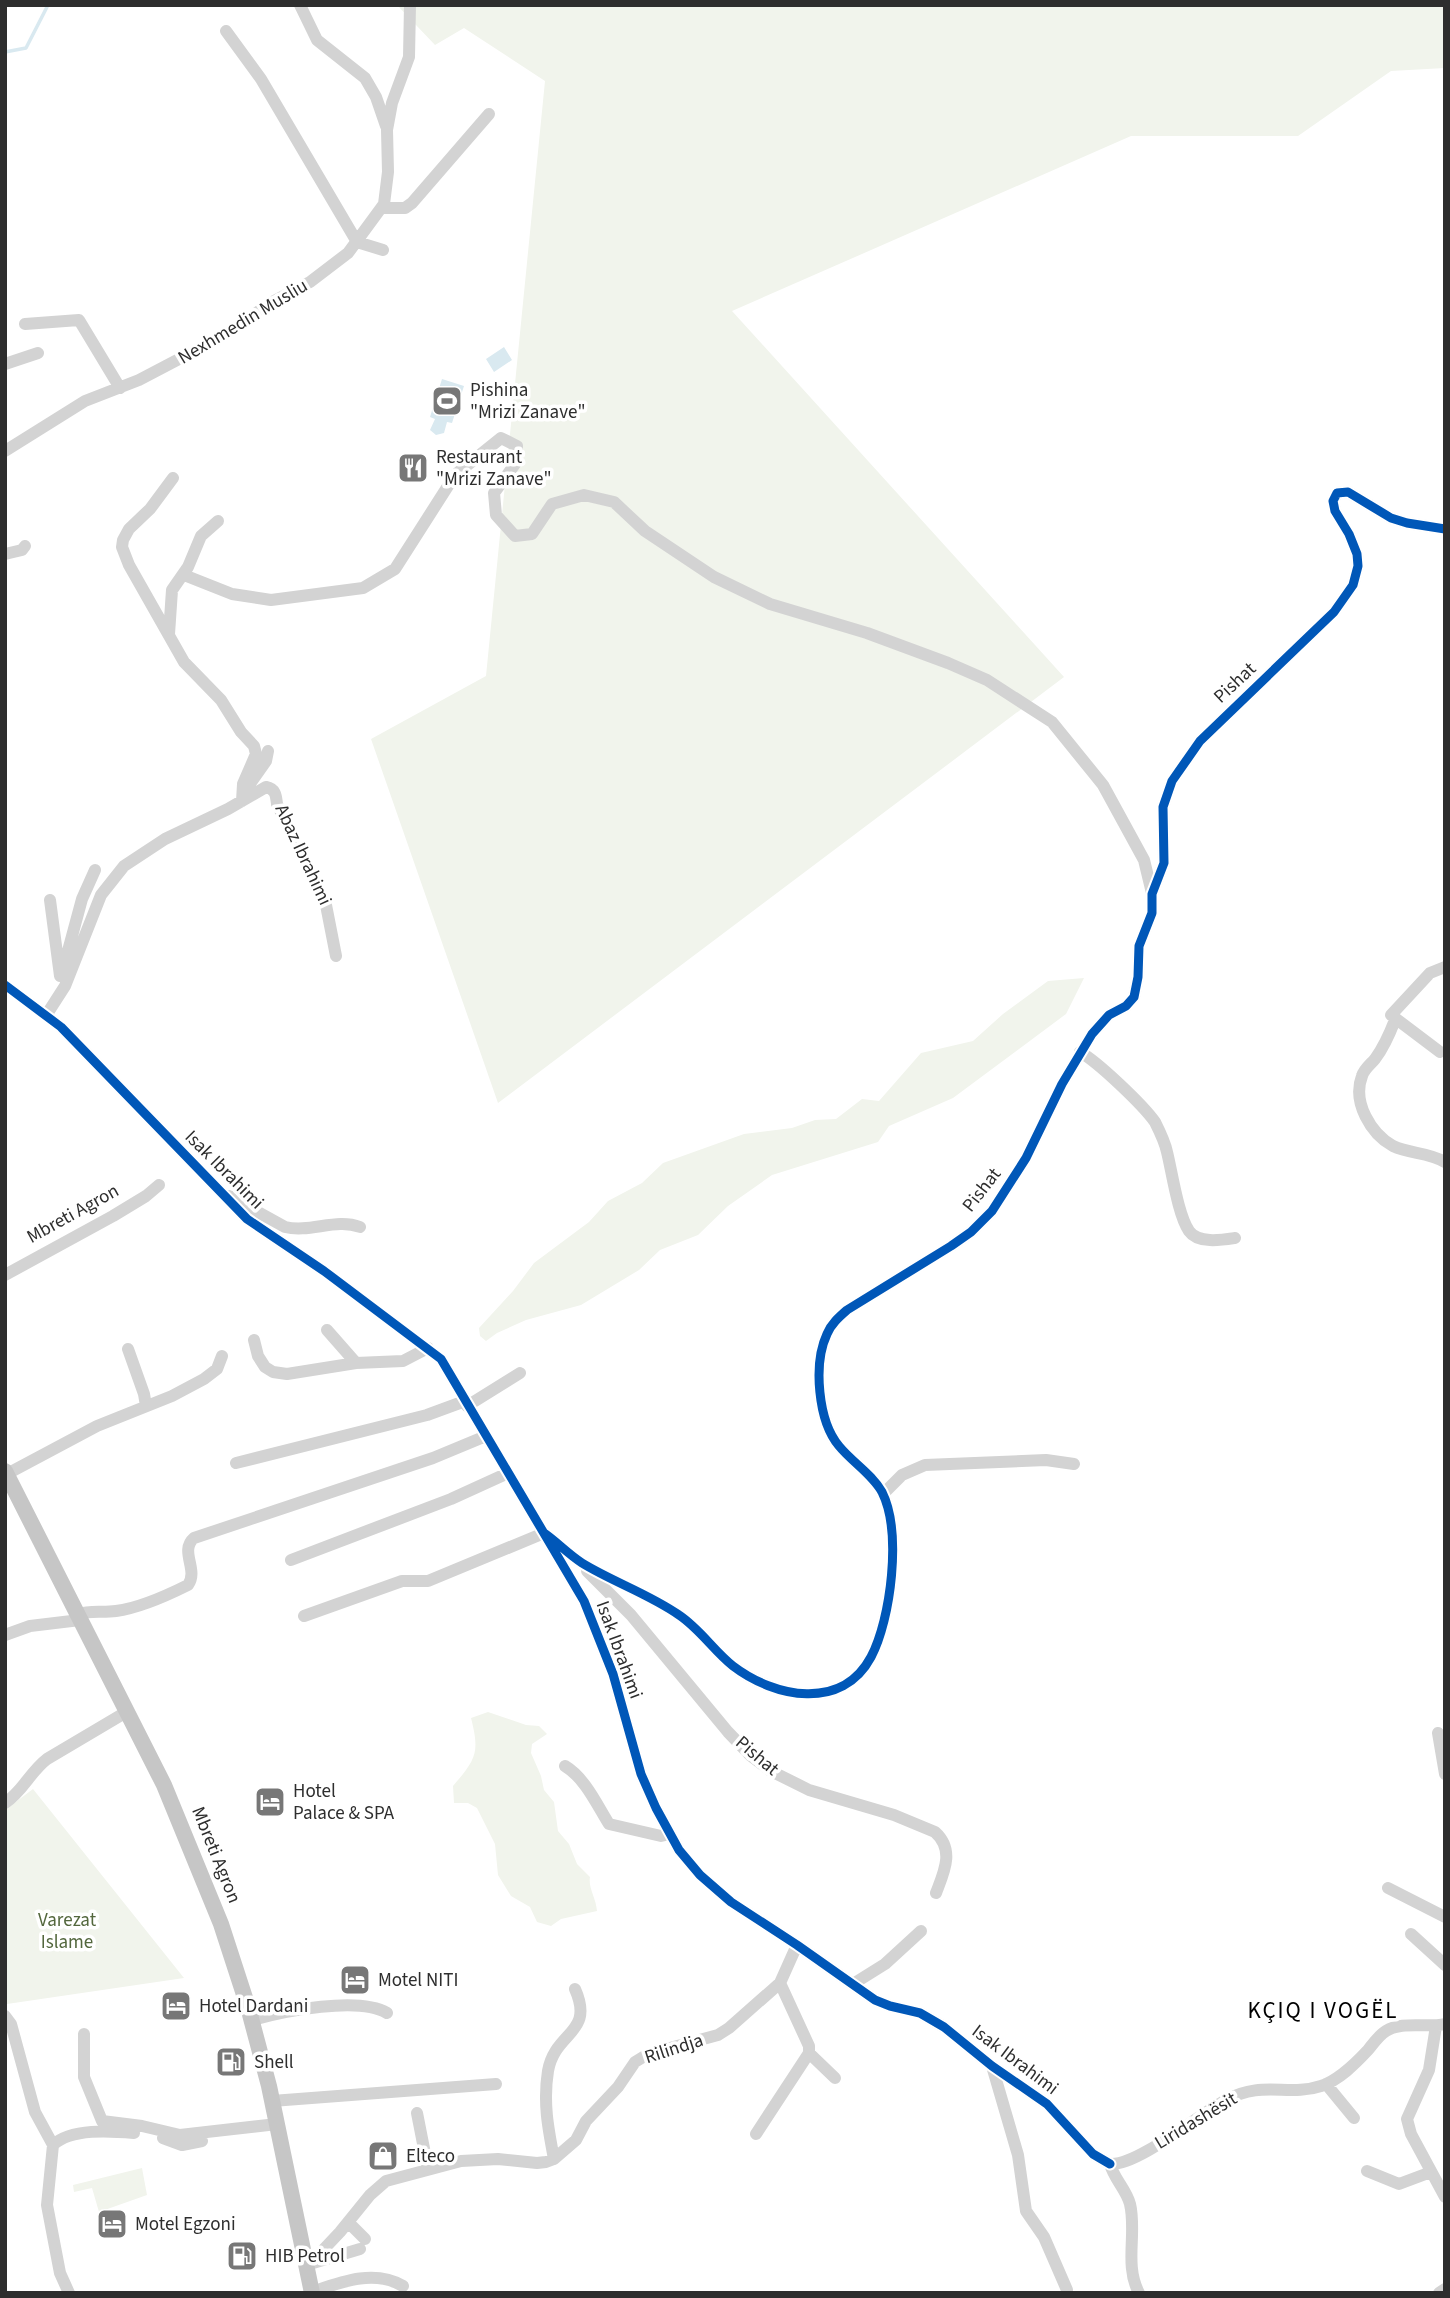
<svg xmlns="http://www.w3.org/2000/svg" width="1450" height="2298" font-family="'Source Sans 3',sans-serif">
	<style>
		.green { fill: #f1f4ec }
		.water { fill: #d9e9f0 }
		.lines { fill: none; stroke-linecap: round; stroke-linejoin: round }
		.stream { stroke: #d9e9f0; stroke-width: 3.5 }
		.minor { stroke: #d3d3d3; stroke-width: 12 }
		.major { stroke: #c6c6c6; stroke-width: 16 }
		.cycleway-casing { stroke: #fff; stroke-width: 13 }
		.cycleway { stroke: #0057b8; stroke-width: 9 }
		.labels { text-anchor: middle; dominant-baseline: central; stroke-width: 7; stroke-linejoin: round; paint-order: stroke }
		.street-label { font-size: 19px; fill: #2e2e2e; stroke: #fff }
		.poi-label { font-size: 19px; fill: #2e2e2e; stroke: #fff; text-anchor: start }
		.park-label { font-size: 19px; fill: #53673d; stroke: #fff }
		.quarter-label { font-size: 23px; letter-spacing: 2px; fill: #000; stroke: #fff }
	</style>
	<rect width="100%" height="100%" fill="#fff"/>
	<path class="green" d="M397,5h1048v63l-54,3 -93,65h-167l-399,175 332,366 -566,426 -127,-364 115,-63 59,-595 -81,-53 -29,17z
		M1084,978l-18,36 -113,84 -64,28 -11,16 -106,33 -44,31 -30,29 -38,15 -21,20 -58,35 -55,15 -29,13 -11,8 -6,-5 -1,-8 34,-37 21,-28 55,-41 19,-21 34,-18 21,-20 81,-29 48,-6 23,-8 21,-1 26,-20 17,2 42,-48 52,-12 30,-27 45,-33z
		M488,1712l38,13 13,1 8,8 -15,10 -1,9 10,23 3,14 10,12 4,29 11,13 8,20 13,13c-2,11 6,21 7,34l-36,8 -10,7 -14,-4 -7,-15 -19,-11 -13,-21 -3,-31 -18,-36 -9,-5h-14l-1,-17c23,-27 27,-33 18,-68z
		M33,1789l151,189 -177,26 -2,-194z
		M142,2168l5,27 -48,17 -7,-24 -18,4 -1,-7z"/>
	<path class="water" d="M504,347l8,13 -18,12 -8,-13z
		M442,379l22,7 -12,37 -5,-1 -3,11 -8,2 -6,-5 5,-11 -5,-2z"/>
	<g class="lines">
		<path class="stream" d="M5,52l21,-4 22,-43"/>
		<path class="minor" d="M300,5l17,35 48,38 11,19 10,29
			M226,31l35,48 96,163 26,8
			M382,208h23l7,-5 77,-89
			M25,324l54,-4 41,68
			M5,364l33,-11
			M5,451l80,-50 54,-21 82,-43 53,-36 36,-19 38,-29 36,-49 4,-32 -1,-42 5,-27 17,-46 1,-52
			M173,478l-23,31 -21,20 -6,11 -1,7 7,18 55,97 37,38 20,32 13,14 2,8 -13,30 -1,17
			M5,554l17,-4 3,-4
			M184,575l48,19 39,6 92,-12 32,-19 60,-94 46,-37 16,8 -2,18 -21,29 2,22 19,21 17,-2 20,-30 32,-9 30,7 31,29 69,46 56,27 97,29 81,30 39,17 65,42 51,63 41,75 8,33
			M169,634l3,-44 16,-23 13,-31 17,-15
			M247,788l19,-27 2,-10
			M50,900l10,76
			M62,973l20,-74 13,-29
			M5,985l56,42 186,192 77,52 117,88 143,242 29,73 28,100 15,34 23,42 21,25 31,27 66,43 78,55 15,6 30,7 24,14 48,39 55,38 46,50 17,10
			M47,1014l18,-28 36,-91 23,-29 41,-27 63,-30 38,-22c10,2 10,9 11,17l49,101 10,51
			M1395,1020c-5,13 -11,27 -20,39 -4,5 -11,10 -13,17 -10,26 9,58 31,70 17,8 35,6 52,16
			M1080,1052c18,10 63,53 75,70 5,10 10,20 12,30 5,20 11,63 22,79 9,13 33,9 46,7
			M1440,1052l-49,-37 39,-42 15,-6
			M229,1196l56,31c25,6 51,-9 75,0
			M5,1275l108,-59 33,-20 13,-11
			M327,1330l29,33
			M254,1340l4,16 7,11 8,5 14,2 69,-11 47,-2 25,-13
			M128,1349l16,45 2,12
			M467,1406l53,-33
			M236,1463l191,-48 38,-14
			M5,1475l92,-49 75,-30 32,-17 13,-10 5,-13
			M883,1494l19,-19 23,-10 121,-5 28,4
			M544,1533c13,9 24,21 38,30 31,19 67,31 97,52 21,14 35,36 54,51 42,32 109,45 138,-9 20,-38 31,-125 11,-165 -10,-18 -30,-30 -43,-46 -21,-25 -26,-82 -12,-112 4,-10 12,-17 20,-24l104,-64 20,-14 21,-21 34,-53 36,-74 30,-50 17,-19 17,-9 8,-9 4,-20 1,-31 13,-33v-19l12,-31 -1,-56 9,-26 28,-40 134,-129 19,-27 5,-19 -1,-12 -8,-20 -14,-23 -2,-10 4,-8 11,-1 43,26 16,5 38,6
			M291,1560l160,-61 57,-26
			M587,1571l44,44 97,117 23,24 20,15 38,19 85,25 41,17c20,18 9,40 1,61
			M78,1614c13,-4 24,-1 38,-3 24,-3 50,-15 72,-26 11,-15 -9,-34 6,-47l239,-80 53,-22
			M304,1616l98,-35h26l116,-48
			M5,1635l25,-9 50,-6
			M1438,1733l7,41
			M565,1766c20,12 32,39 44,58l52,12 9,-2
			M5,1803c18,-12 25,-31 42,-44l81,-48
			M1388,1888l57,29
			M1411,1934l34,31
			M780,1983l29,63v7l26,25
			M853,1984l32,-20 36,-33
			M5,2016l6,8 24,88 18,33 -6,60 13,68 9,20
			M252,2020c32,-9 107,-24 135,-7
			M1436,2026l-7,44 -22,49 4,15 34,63
			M84,2034v43l18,44 40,5 38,9 97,-11
			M992,2066l26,89 8,56 18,26 23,53
			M1326,2084l28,34
			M272,2101l224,-17
			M417,2113l11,56
			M756,2134l53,-81
			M163,2138l19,7 20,-4
			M53,2145c18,-17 58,-14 81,-12
			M554,2159c-6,-31 -11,-57 -6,-88 7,-40 47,-37 27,-82
			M1110,2164c28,2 89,-50 116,-64 37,-20 62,-3 95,-14 18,-6 34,-22 47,-36 5,-6 11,-15 18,-19 15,-10 41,-3 59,-7
			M1110,2164c4,15 16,25 20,40 7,29 -6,61 9,89
			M1367,2171l32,13 32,-12
			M348,2222l17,17
			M313,2263l47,-14
			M307,2267l33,-35 30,-37 16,-14 75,-20 37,-2 39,4 9,-1 8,-3 22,-19 10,-19 32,-34 17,-25 13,-8 70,-19 11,-7 51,-45 17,-38
			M312,2292c29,-10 62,-23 91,-6
			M1439,2293l6,-4"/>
		<path class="major" d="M5,1471l159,314 57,139 27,83 21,79 43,207"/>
		<g class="cycleway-casing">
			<path id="cycleway" d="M5,985l56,42 186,192 77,52 117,88 143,242 29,73 28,100 15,34 23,42 21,25 31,27 66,43 78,55 15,6 30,7 24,14 48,39 55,38 46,50 17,10
				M544,1533c13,9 24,21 38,30 31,19 67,31 97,52 21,14 35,36 54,51 42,32 109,45 138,-9 20,-38 31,-125 11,-165 -10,-18 -30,-30 -43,-46 -21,-25 -26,-82 -12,-112 4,-10 12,-17 20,-24l104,-64 20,-14 21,-21 34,-53 36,-74 30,-50 17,-19 17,-9 8,-9 4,-20 1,-31 13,-33v-19l12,-31 -1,-56 9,-26 28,-40 134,-129 19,-27 5,-19 -1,-12 -8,-20 -14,-23 -2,-10 4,-8 11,-1 43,26 16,5 38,6"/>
		</g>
		<use href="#cycleway" class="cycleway"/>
	</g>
	<defs>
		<g id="stadium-square" transform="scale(1.575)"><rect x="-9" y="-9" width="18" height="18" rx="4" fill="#777" stroke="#fff"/><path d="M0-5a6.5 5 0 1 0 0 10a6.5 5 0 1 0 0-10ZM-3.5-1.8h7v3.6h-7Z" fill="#fff"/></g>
		<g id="restaurant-square" transform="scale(1.575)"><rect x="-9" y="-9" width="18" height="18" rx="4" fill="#777" stroke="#fff"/><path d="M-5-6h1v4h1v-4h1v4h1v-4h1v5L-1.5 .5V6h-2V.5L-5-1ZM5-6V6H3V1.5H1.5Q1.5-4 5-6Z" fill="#fff"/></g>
		<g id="hotel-square" transform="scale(1.575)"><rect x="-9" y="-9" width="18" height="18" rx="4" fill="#777" stroke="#fff"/><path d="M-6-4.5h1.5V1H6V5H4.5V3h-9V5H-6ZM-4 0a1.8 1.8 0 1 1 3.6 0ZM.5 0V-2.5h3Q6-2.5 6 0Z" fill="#fff"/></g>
		<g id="fuel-square" transform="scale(1.575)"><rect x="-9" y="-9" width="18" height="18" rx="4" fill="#777" stroke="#fff"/><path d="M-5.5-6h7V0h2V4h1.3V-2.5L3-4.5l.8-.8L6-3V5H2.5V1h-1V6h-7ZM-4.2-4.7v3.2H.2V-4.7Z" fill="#fff"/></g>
		<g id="shop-square" transform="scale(1.575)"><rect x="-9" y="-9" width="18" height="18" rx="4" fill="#777" stroke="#fff"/><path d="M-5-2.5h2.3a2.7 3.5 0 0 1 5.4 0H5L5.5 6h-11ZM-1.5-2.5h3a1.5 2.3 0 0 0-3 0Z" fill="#fff"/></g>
	</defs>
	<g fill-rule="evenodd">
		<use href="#stadium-square" x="447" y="401"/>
		<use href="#restaurant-square" x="413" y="468"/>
		<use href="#hotel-square" x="270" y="1802"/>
		<use href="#hotel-square" x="355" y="1980"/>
		<use href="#hotel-square" x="176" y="2006"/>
		<use href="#fuel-square" x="231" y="2062"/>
		<use href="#shop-square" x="383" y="2156"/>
		<use href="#hotel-square" x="112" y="2224"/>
		<use href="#fuel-square" x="242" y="2256"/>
	</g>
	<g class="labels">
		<g class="street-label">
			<text transform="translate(243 322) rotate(-31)">Nexhmedin Musliu</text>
			<text transform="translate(1235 683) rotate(-43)">Pishat</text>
			<text transform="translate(303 855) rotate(65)">Abaz Ibrahimi</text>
			<text transform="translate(224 1170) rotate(45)">Isak Ibrahimi</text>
			<text transform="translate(982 1190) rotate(-52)">Pishat</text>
			<text transform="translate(73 1214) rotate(-29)">Mbreti Agron</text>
			<text transform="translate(619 1650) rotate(70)">Isak Ibrahimi</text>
			<text transform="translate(757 1756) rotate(40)">Pishat</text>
			<text transform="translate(216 1855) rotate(68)">Mbreti Agron</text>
			<text transform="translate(674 2049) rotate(-18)">Rilindja</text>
			<text transform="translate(1015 2060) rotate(37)">Isak Ibrahimi</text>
			<text transform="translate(1196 2121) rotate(-31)">Liridashësit</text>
		</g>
		<g class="poi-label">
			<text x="470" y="390">Pishina<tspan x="470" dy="22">"Mrizi Zanave"</tspan></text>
			<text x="436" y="457">Restaurant<tspan x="436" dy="22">"Mrizi Zanave"</tspan></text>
			<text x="293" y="1791">Hotel<tspan x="293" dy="22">Palace &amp; SPA</tspan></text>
			<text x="378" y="1980">Motel NITI</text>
			<text x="199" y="2006">Hotel Dardani</text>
			<text x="254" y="2062">Shell</text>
			<text x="406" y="2156">Elteco</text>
			<text x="135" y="2224">Motel Egzoni</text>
			<text x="265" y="2256">HIB Petrol</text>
		</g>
		<g class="park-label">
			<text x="67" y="1920">Varezat<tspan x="67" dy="22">Islame</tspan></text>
		</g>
		<g class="quarter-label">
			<text x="1323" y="2010">KÇIQ I VOGËL</text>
		</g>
	</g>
	<rect width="1450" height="2298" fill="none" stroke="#2e2e2e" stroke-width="14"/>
</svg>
